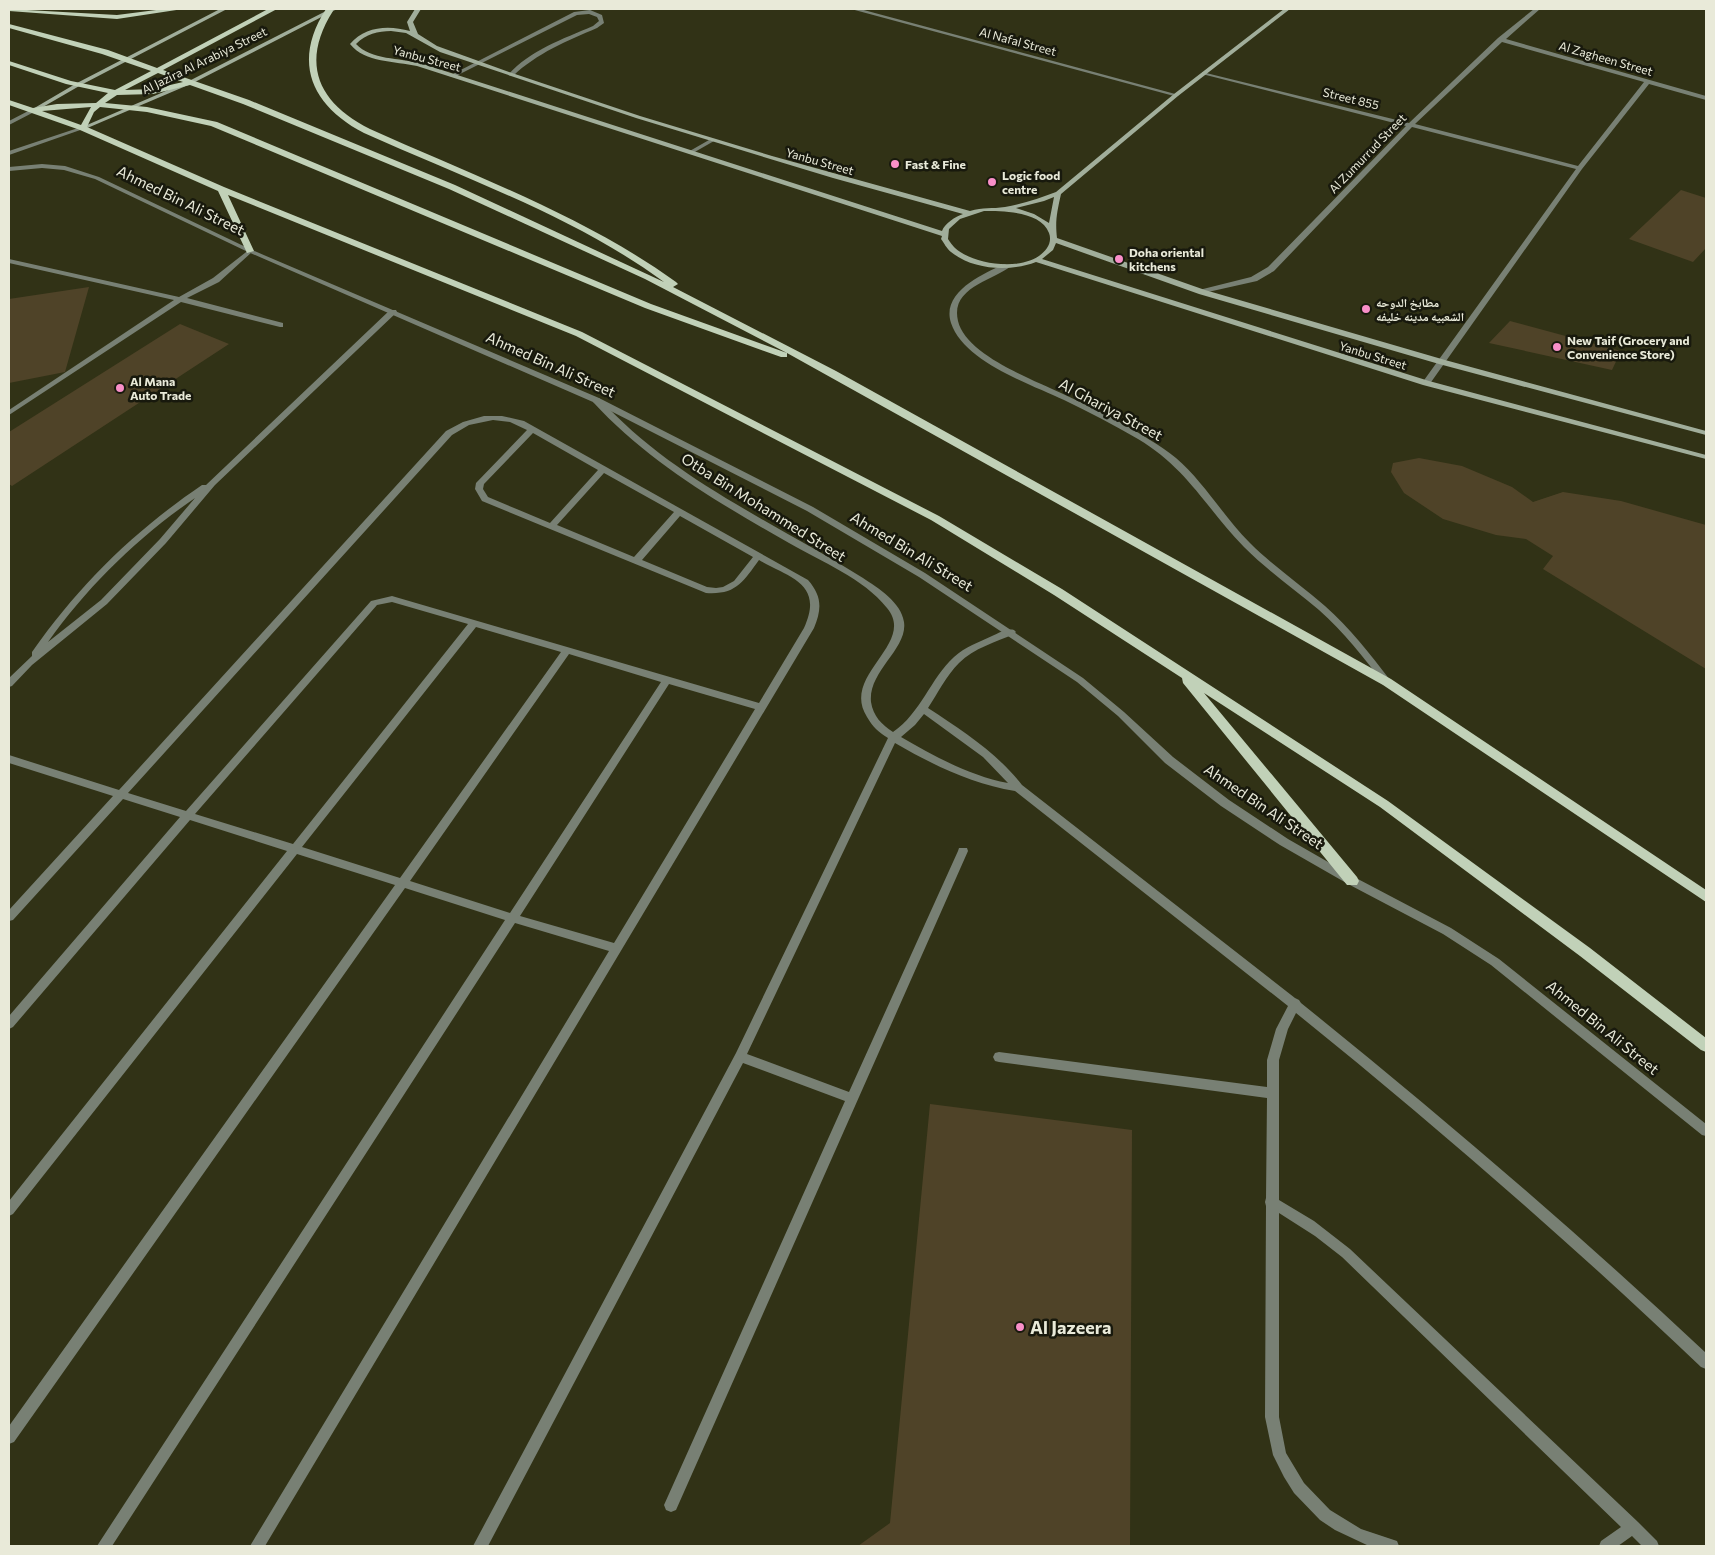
<svg xmlns="http://www.w3.org/2000/svg" width="1715" height="1555" font-family="Commissioner,'Noto Naskh Arabic',sans-serif">
	<style>
		.building { fill: #4f4328 }
		.lines { fill: none; stroke-linecap: round; stroke-linejoin: round }
		.lane { fill: #788074; fill-rule: evenodd }
		.street { fill: #788074; fill-rule: evenodd }
		.secondary { fill: #a1ae9b; fill-rule: evenodd }
		.primary { fill: #c1d1b8; fill-rule: evenodd }
		.poi-dot { fill: #f98fc8; stroke: #18190d; stroke-width: 2 }
		.labels { text-anchor: middle; dominant-baseline: central; stroke-width: 5; stroke-linejoin: round; paint-order: stroke }
		.far-street-label { font-size: 12px; fill: #e9ead9; stroke: #18190d }
		.far-poi-label { font-size: 12px; font-weight: bold; fill: #e9ead9; stroke: #18190d; text-anchor: start }
		.street-label { font-size: 15px; fill: #e9ead9; stroke: #18190d }
		.near-poi-label { font-size: 18px; font-weight: bold; fill: #e9ead9; stroke: #18190d; text-anchor: start }
	</style>
	<rect width="100%" height="100%" fill="#313216"/>
	<path class="building" d="M1681,190l25,8v50l-13,14 -64,-23z
		M89,287l-24,85 -56,11v-84z
		M1510,321l111,30 -9,19 -123,-27z
		M180,324l49,20 -217,142 -3,-2v-52z
		M1419,458l43,8 50,21 21,15 30,-10 58,9 85,24v144l-163,-100 10,-13 -27,-17 -30,-4 -53,-16 -39,-26 -13,-21 2,-9z
		M930,1104l202,26 -2,416h-272l32,-23z"/>
	<g class="lines">
		<path class="lane" d="M590,10l12,5 2,8 -7,5c-30,13 -60,25 -84,48l-5,-1c22,-25 55,-36 85,-49l6,-5 -2,-4 -8,-3 -12,1 -123,62 -5,-1 125,-64z
			M709,140l5,1 -21,12 -5,-1z
			M250,249l2,1v2l-33,30 -32,16 96,25v4h-3l-99,-25 -172,113v-5l165,-110 -165,-37v-4l170,38 34,-19z
			M390,310h6l1,2 -182,173 -49,58 -59,61 -75,61 -20,21 -3,1v-9l23,-22v-4c48,-68 101,-120 170,-167h4zM195,498l-35,41 -59,61 -53,42c40,-56 90,-105 147,-144z
			M593,398h6c73,81 173,123 264,180 15,10 38,24 41,44 4,27 -36,49 -33,80 2,14 11,23 22,30 28,-19 37,-53 61,-75 11,-10 25,-15 38,-21 7,-3 15,-8 22,-6l2,2 -2,2c-18,8 -40,14 -55,29 -13,13 -21,30 -31,45 35,23 68,44 94,77l273,213 4,2 2,3c139,112 275,228 405,350v16l-5,-2c-130,-124 -265,-241 -405,-354l-8,16 -9,31v140l35,21 36,28 288,273 19,19 2,5h-17l-10,-10 -14,10h-19l2,-5 20,-14 -279,-270 -27,-21 -36,-23v204l7,36 18,30 26,27 31,19 36,12 2,5h-30l-34,-16 -15,-10 -26,-27 -10,-16 -11,-22 -8,-38 1,-211 -1,-4 1,-4 1,-100 -268,-36 -4,-1 -2,-4 2,-4 4,-1 268,35v-27l9,-31 12,-23 -273,-215c-43,-7 -82,-26 -120,-48l-148,311 102,38 109,-241 1,-3h8l1,3 -292,659 -5,2 -5,-2 -2,-5 181,-404 -102,-38 -255,483h-15l263,-493 152,-315c-10,-6 -15,-11 -21,-21 -27,-42 50,-73 20,-109 -24,-30 -65,-46 -98,-65 -70,-40 -141,-81 -196,-141zM924,714l59,43 25,26c-38,-7 -74,-27 -107,-46l14,-12z
			M484,416h18l22,5 284,159c14,16 14,29 6,48l-549,918h-15l359,-595 -94,-28 -403,623h-15l408,-626 -100,-32 -391,554 -5,2v-18l386,-541 -98,-31 -284,360 -4,2v-15l278,-350 -97,-31 -177,207 -4,2v-13l171,-199 -57,-18 -110,121 -4,1v-11l104,-114 -104,-33v-8l110,35 327,-359 17,-9zM493,420l17,2 17,8 -51,53 -1,6 7,12 224,92c30,2 37,-11 53,-33 32,18 65,24 45,68l-45,75 -367,-107 -21,5 -185,210 -58,-18 324,-358 17,-10zM533,433l65,37 -48,53 -62,-26 -5,-8 1,-5zM604,473l70,39 -40,45 -77,-32zM680,516l73,41 -19,24 -11,6 -7,1 -9,-1 -65,-27zM392,602l76,22 -175,220 -98,-30 182,-209zM476,627l85,25 -161,226 -98,-31zM569,654l92,28 -151,231 -100,-32zM669,684l86,25 -141,234 -94,-27z"/>
		<path class="street" d="M851,9h9l319,86 -5,1z
			M1534,9h6l-34,30 200,57v4l-57,-16 -67,85 -153,216h-3l-4,-2 154,-214 -164,-42 -138,144 -17,10 -58,13v-4l52,-13 17,-10 138,-141 -204,-52v-2l207,51 89,-85zM1502,42l142,40 -66,84 -163,-42z
			M34,108l3,2 -1,1 -27,14v-4z
			M81,127l5,1 -77,27v-4z
			M42,164l23,2 34,11 153,73 347,148 214,109 112,66 158,105 41,34 49,45 56,43 59,39 68,39 95,50 48,31 207,165v12l-4,-1 -211,-170 -48,-31 -95,-50 -68,-39 -59,-39 -56,-43 -47,-47 -41,-34 -158,-105 -112,-66 -214,-109 -345,-150 -153,-73 -31,-9 -22,-2 -33,3v-4z
			M1004,264l7,2c-18,15 -61,21 -53,55 8,34 74,58 103,72 21,10 43,20 64,32 17,10 35,20 51,33 28,24 47,58 74,85 23,23 51,42 75,63 25,22 45,48 65,74l2,2 -2,2h-6c-20,-26 -40,-52 -65,-74 -25,-21 -52,-40 -75,-63 -38,-39 -57,-79 -106,-108 -24,-14 -49,-27 -74,-39 -34,-16 -100,-38 -113,-77 -10,-31 32,-49 53,-59z"/>
		<path class="secondary" d="M220,9h7l-146,76 -45,26 -5,-1 46,-27z
			M330,9h7l-144,74 -108,46 -5,-1 109,-47z
			M415,9h6l-8,13 5,12 19,12 72,26 131,44 132,40 198,55c13,-4 22,-2 35,-4 18,-3 35,-9 51,-15l118,-98 110,-85h6l-112,87 -117,98c-4,18 -6,27 -4,44l148,52 240,70 261,71v4l-267,-71 -240,-70 -143,-51 -3,7 -11,9 387,122 277,74v4l-283,-74 -387,-123c-26,10 -63,8 -85,-10 -4,-3 -7,-9 -10,-13l1,-3 -525,-170c-22,-5 -52,-3 -67,-22 15,-18 39,-19 60,-13l-3,-9zM391,31l15,2 34,19 196,66 197,60 130,36c-8,3 -18,9 -21,17l-522,-168c-20,-5 -49,-3 -64,-19 10,-10 22,-13 35,-13zM1054,197l-5,26 -15,-9 -18,-6 28,-7zM984,211c19,0 57,0 65,22 2,5 1,11 -2,15 -17,25 -72,18 -92,0 -2,-2 -5,-6 -7,-9l1,-10 11,-10z"/>
		<path class="primary" d="M9,9l108,6 47,-6h19l-66,10 -108,-8z
			M268,9h9l-114,61 86,30 206,85 209,97c-90,-66 -198,-103 -300,-149 -53,-28 -72,-71 -38,-124h6l1,2c-33,52 -15,92 37,118 104,47 213,86 306,153l2,2 -5,3 163,84 555,308 315,211v12l-323,-217 -596,-332v4h-6l-136,-49 -434,-182 -64,-14 -47,-5 -6,5 -7,15 137,60 358,145 357,184 123,73 326,212 202,147 116,90v14l-5,-2 -121,-94 -200,-149 -176,-114 153,184 2,4 -2,4h-10l-164,-202 -1,-5 -128,-83 -123,-75 -355,-184 -348,-141 26,56 -7,2 -29,-62 -138,-61 -71,-25v-5l24,8 24,-4 39,-1 12,-10 -42,-9 -57,-19v-4l62,20 44,9 36,-19 -49,-17 -93,-26v-4l99,26 49,18zM158,73l25,9 -30,7 -28,1zM190,85l53,19 206,85 196,90 142,74 -136,-49 -434,-182 -70,-15 -42,-4 12,-8 36,-1zM91,107l-10,18 -39,-14z"/>
	</g>
	<g class="poi-dot">
		<circle cx="895" cy="164" r="5"/>
		<circle cx="992" cy="182" r="5"/>
		<circle cx="1119" cy="259" r="5"/>
		<circle cx="1366" cy="309" r="5"/>
		<circle cx="1557" cy="347" r="5"/>
		<circle cx="120" cy="388" r="5"/>
		<circle cx="1020" cy="1327" r="5"/>
	</g>
	<g class="labels">
		<g class="far-street-label">
			<text transform="translate(1018 41) rotate(15)">Al Nafal Street</text>
			<text transform="translate(427 58) rotate(15)">Yanbu Street</text>
			<text transform="translate(1606 58) rotate(16)">Al Zagheen Street</text>
			<text transform="translate(204 60) rotate(-26)">Al Jazira Al Arabiya Street</text>
			<text transform="translate(1351 98) rotate(14)">Street 855</text>
			<text transform="translate(1367 153) rotate(-46)">Al Zumurrud Street</text>
			<text transform="translate(820 161) rotate(16)">Yanbu Street</text>
			<text transform="translate(1373 355) rotate(17)">Yanbu Street</text>
		</g>
		<g class="far-poi-label">
			<text x="905" y="164">Fast &amp; Fine</text>
			<text x="1002" y="175">Logic food<tspan x="1002" dy="14">centre</tspan></text>
			<text x="1129" y="252">Doha oriental<tspan x="1129" dy="14">kitchens</tspan></text>
			<text x="1376" y="302">مطابخ الدوحه<tspan x="1376" dy="14">الشعبيه مدينه خليفه</tspan></text>
			<text x="1567" y="340">New Taif (Grocery and<tspan x="1567" dy="14">Convenience Store)</tspan></text>
			<text x="130" y="381">Al Mana<tspan x="130" dy="14">Auto Trade</tspan></text>
		</g>
		<g class="street-label">
			<text transform="translate(181 200) rotate(26)">Ahmed Bin Ali Street</text>
			<text transform="translate(551 364) rotate(24)">Ahmed Bin Ali Street</text>
			<text transform="translate(1111 409) rotate(28)">Al Ghariya Street</text>
			<text transform="translate(764 507) rotate(32)">Otba Bin Mohammed Street</text>
			<text transform="translate(912 551) rotate(31)">Ahmed Bin Ali Street</text>
			<text transform="translate(1264 806) rotate(34)">Ahmed Bin Ali Street</text>
			<text transform="translate(1603 1027) rotate(39)">Ahmed Bin Ali Street</text>
		</g>
		<g class="near-poi-label">
			<text x="1030" y="1327">Al Jazeera</text>
		</g>
	</g>
	<rect width="1715" height="1555" fill="none" stroke="#e9ead9" stroke-width="20"/>
</svg>
